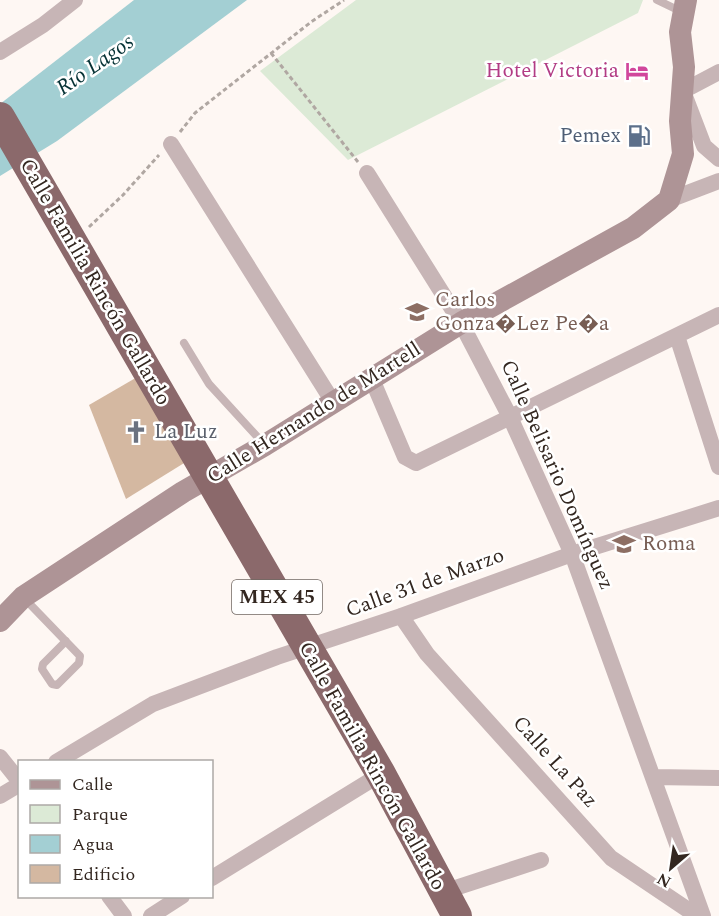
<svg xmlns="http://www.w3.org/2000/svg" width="719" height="916" font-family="Spectral,serif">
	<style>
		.green { fill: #dcead6 }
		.water { fill: #a3cfd3 }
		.building { fill: #d4b8a1 }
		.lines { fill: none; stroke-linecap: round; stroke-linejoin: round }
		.path { stroke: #b0a7a2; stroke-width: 3; stroke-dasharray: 4.5 3; stroke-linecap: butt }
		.lane { stroke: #c7b5b6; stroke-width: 8 }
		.street { stroke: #c7b5b6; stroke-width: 16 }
		.secondary { stroke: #ae9496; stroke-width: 22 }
		.highway { stroke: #8b696b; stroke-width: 30 }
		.labels { text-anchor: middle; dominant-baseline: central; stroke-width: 5; stroke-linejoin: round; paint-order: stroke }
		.shield { fill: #fff; stroke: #706863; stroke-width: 1.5 }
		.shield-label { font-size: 20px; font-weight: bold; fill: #332720 }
		.hotel-label { font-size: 21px; fill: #b23c85; stroke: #fff; text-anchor: end }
		.service-label { font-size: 21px; fill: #4e5e75; stroke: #fff; text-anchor: end }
		.street-label { font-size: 21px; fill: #332720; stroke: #fff }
		.education-label { font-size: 21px; fill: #785e54; stroke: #fff; text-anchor: start }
		.worship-label { font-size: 21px; fill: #5b616d; stroke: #fff; text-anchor: start }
		.water-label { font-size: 22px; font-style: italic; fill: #043134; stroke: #fff }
	</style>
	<rect width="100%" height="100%" fill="#fef7f3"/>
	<path class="green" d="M356,0h287l-5,13 -290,147 -88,-89z"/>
	<path class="water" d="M134,0h113l-190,141 -57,35v-72z"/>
	<path class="building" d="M139,376l50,84 -63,39 -37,-94z"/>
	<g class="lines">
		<path class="path" d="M271,53l87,109
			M180,132l15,-19 116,-91 33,-22
			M89,227l34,-32 36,-40"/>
		<path class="lane" d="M657,0l25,12
			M184,343l25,41 54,59
			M24,598l56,58 -1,7 -22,22 -5,-1 -10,-15 1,-5 23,-23"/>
		<path class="street" d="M0,52l43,-27 32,-25
			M719,72l-36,19 21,55 15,13
			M171,144l162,258
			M367,173l94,150 49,94 62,137 131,362
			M669,200l50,-19
			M677,336l42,131
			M371,377l34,80 11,6 303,-148
			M401,616l26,38 184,204 86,58
			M0,757l20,25
			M56,762l97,-58 124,-47 124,-41 171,-62 147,-46
			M653,777l66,1
			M0,796l20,-12
			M212,878l169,-104
			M443,892l98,-32
			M109,896l15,20
			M151,916l31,-20"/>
		<path class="secondary" d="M0,621l23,-24 160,-105 82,-47 196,-122 172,-95 36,-28 14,-46 -3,-33 4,-54 -4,-35 6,-32"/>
		<path class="highway" d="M0,117l381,657 76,142"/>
	</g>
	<defs>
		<g id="hotel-bare" transform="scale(1.8)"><path d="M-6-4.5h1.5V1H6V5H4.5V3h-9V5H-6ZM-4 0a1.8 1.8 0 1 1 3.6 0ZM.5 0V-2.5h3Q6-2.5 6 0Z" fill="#d1479c" stroke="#fff" stroke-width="2.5" paint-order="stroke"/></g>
		<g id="fuel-bare" transform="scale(1.8)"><path d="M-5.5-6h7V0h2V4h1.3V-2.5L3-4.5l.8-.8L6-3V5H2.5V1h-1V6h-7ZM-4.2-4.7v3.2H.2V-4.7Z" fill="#5c6f8a" stroke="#fff" stroke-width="2.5" paint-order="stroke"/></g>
		<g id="school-bare" transform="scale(1.8)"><path d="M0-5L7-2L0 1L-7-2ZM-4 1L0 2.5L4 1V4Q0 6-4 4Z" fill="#8d6e63" stroke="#fff" stroke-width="2.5" paint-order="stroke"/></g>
		<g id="church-bare" transform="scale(1.8)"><path d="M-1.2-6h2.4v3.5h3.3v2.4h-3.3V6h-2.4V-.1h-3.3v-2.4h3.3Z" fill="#6b7280" stroke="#fff" stroke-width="2.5" paint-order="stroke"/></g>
	</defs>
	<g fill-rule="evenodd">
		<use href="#hotel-bare" x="637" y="71"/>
		<use href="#fuel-bare" x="639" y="136"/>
		<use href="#school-bare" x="417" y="312"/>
		<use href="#church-bare" x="136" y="432"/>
		<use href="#school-bare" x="624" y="544"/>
	</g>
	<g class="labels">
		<rect class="shield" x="232" y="580" width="90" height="34" rx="4.5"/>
		<g class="shield-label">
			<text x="277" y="597">MEX 45</text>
		</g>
		<g class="hotel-label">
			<text x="619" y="71">Hotel Victoria</text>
		</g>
		<g class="service-label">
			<text x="621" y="136">Pemex</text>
		</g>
		<g class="street-label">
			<text transform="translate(95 282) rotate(60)">Calle Familia Rincón Gallardo</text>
			<text transform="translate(314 413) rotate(-32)">Calle Hernando de Martell</text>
			<text transform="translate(557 475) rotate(66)">Calle Belisario Domínguez</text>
			<text transform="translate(425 583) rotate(-20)">Calle 31 de Marzo</text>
			<text transform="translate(555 762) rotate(48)">Calle La Paz</text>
			<text transform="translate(372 766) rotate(61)">Calle Familia Rincón Gallardo</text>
		</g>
		<g class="education-label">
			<text x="435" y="300">Carlos<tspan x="435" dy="24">Gonza�Lez Pe�a</tspan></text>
			<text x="642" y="544">Roma</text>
		</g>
		<g class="worship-label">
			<text x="154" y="432">La Luz</text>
		</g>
		<g class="water-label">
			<text transform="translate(95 65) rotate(-35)">Río Lagos</text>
		</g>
	</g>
	<rect x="18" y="760" width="195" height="138" fill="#ffffff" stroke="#ada9a6" stroke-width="1.5"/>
	<rect x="30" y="780" width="30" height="9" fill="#ae9496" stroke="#ada9a6" stroke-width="1.5"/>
	<text x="72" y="790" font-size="18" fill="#332720">Calle</text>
	<rect x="30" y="805" width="30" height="18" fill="#dcead6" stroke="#ada9a6" stroke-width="1.5"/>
	<text x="72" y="820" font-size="18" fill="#332720">Parque</text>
	<rect x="30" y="835" width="30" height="18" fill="#a3cfd3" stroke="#ada9a6" stroke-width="1.5"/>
	<text x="72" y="850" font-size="18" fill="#332720">Agua</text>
	<rect x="30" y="865" width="30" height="18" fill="#d4b8a1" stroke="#ada9a6" stroke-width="1.5"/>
	<text x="72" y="880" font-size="18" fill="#332720">Edificio</text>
	<g transform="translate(671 868) rotate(209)" stroke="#ffffff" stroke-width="4.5" paint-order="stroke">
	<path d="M0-4.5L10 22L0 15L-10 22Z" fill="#332720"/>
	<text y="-9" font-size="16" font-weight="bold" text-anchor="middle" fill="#332720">N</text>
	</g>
</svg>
